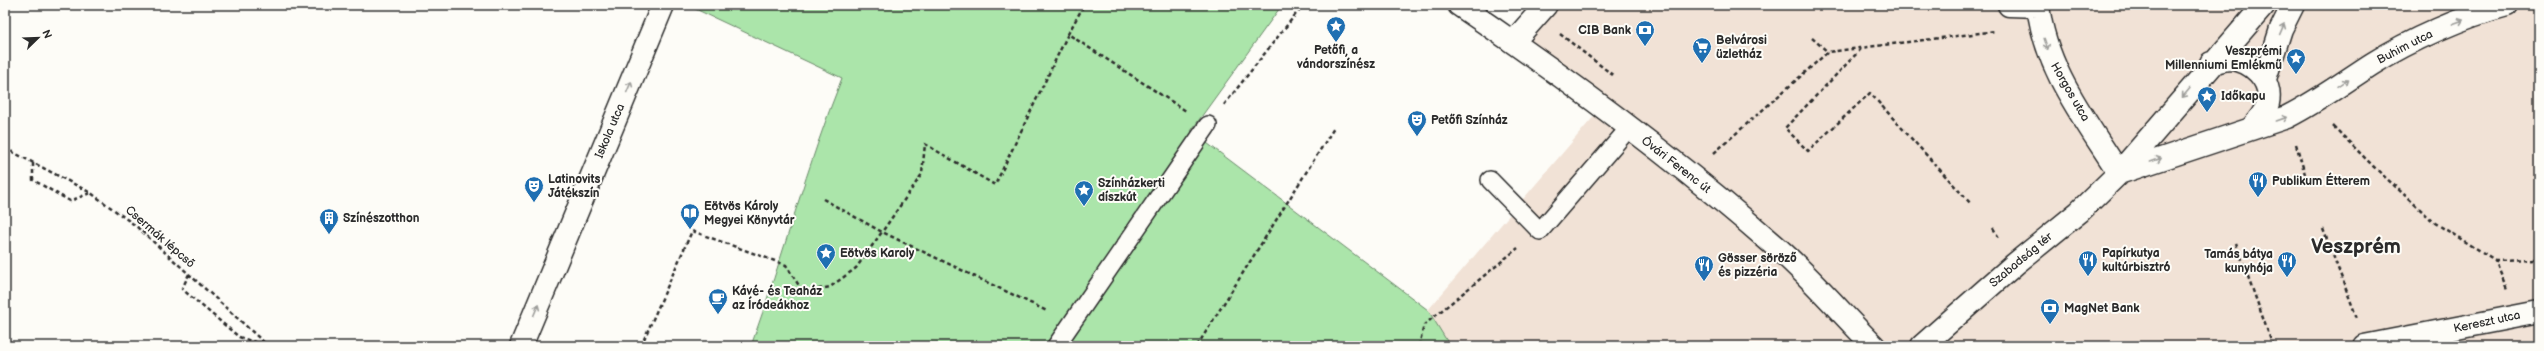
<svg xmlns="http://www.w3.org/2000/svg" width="2544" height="351" font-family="'Balsamiq Sans',sans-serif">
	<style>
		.built { fill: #f1e2d6 }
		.green { fill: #abe5aa; stroke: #6b886a }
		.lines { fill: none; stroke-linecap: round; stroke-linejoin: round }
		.service-casing { stroke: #2b2b2b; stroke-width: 20 }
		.minor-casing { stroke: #2b2b2b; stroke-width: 25 }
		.tertiary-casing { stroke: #2b2b2b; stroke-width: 25 }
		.secondary-casing { stroke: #2b2b2b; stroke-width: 25 }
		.path { stroke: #2b2b2b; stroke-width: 2.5; stroke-dasharray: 4 3; stroke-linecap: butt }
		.service { stroke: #fdfcf7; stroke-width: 17 }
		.minor { stroke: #fdfcf7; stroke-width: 22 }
		.tertiary { stroke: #fdfcf7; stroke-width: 22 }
		.secondary { stroke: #fdfcf7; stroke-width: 22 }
		.oneway { stroke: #9e9e9b }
		.labels { text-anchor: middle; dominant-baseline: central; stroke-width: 4; stroke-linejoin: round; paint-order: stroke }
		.poi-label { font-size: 12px; font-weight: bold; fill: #2b2b2b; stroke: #fdfcf7; text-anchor: start }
		.street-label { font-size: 12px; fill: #2b2b2b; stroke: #fdfcf7 }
		.town-label { font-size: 20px; font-weight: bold; fill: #2b2b2b; stroke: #fdfcf7 }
	</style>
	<rect width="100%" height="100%" fill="#fdfcf7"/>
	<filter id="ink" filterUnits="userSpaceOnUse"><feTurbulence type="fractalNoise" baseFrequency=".025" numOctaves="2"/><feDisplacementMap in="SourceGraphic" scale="8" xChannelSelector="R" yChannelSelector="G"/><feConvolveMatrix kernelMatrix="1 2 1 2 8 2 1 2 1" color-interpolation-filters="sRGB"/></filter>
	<g filter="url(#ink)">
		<path class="built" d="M1545,5h994v341h-1089l-22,-36 174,-203 -88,-66z"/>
		<path class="green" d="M687,5h595l-91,126 237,179 22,36h-699c32,-89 56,-181 91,-268z"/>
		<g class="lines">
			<g class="service-casing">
				<path id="service" d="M1490,180l50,51 89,-103
					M1056,346l152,-221"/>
			</g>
			<g class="minor-casing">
				<path id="minor" d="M2009,5l29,1
					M2038,5c7,64 47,114 81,168
					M1514,41l32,-36
					M2211,63c6,-1 13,-4 19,-4 21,1 43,21 38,44 -3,10 -10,18 -17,26
					M2265,79l16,-50 12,-24
					M2119,173l168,-56c30,-15 57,-35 85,-53 38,-24 92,-48 135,-59
					M1922,346l93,-82 64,-52 40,-39 145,-168
					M2364,346l175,-34"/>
			</g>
			<g class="tertiary-casing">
				<path id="tertiary" d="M521,346l142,-341"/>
			</g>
			<g class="secondary-casing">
				<path id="secondary" d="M1459,5c109,74 216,153 315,240 36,31 67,68 100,101"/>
			</g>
			<path class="path" d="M1068,34l16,-29
				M1560,34l54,42
				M1812,38l16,14
				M1861,49l-76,79 23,23 62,-58 101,111
				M1224,105l79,-100
				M2333,126l40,40 62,57 60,37 12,29
				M2296,144l9,30
				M5,148l86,45 45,33 132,120
				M1714,153l114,-101 168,-21
				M33,163v17l37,21 20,-8
				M823,199l59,33 40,-58 3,-30 70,41 73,-151 118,77
				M1993,228l6,10
				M2323,229l34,89
				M2236,243l37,103
				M2495,260l44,-1
				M189,274l-7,15 57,48 28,9
				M641,346l51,-115 94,34 17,27 27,-5 26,-19 26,-36 165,79
				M1197,346l137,-218
				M1419,346l5,-21 94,-77"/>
			<use href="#service" class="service"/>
			<use href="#minor" class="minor"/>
			<use href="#tertiary" class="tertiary"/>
			<use href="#secondary" class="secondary"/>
		</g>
		<defs><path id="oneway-shaft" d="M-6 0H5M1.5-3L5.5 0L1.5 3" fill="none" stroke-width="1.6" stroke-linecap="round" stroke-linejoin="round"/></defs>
		<g class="oneway">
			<use href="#oneway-shaft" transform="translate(2458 22) rotate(-20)"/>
			<use href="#oneway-shaft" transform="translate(2282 29) rotate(-67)"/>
			<use href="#oneway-shaft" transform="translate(2046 44) rotate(72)"/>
			<use href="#oneway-shaft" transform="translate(2343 83) rotate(-34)"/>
			<use href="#oneway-shaft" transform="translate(629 87) rotate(-67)"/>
			<use href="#oneway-shaft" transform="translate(2186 93) rotate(130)"/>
			<use href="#oneway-shaft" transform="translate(2282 119) rotate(-19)"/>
			<use href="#oneway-shaft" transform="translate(2156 160) rotate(-19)"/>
			<use href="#oneway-shaft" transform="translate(536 310) rotate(-67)"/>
		</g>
	</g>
	<defs>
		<g id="sight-pin" transform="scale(1)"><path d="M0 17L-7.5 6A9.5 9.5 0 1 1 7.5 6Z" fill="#1f6fb2" stroke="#fdfcf7"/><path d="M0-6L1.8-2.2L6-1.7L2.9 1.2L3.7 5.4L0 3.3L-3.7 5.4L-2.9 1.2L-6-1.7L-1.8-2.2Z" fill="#fff"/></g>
		<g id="bank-pin" transform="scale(1)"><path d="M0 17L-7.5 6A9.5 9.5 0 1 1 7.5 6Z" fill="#1f6fb2" stroke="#fdfcf7"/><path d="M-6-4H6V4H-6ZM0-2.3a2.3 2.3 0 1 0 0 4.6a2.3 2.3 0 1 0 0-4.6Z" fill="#fff"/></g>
		<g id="supermarket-pin" transform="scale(1)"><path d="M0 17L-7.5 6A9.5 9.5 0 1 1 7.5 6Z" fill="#1f6fb2" stroke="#fdfcf7"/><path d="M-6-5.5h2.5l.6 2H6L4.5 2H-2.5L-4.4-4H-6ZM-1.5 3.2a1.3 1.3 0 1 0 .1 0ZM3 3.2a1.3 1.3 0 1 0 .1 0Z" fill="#fff"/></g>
		<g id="theatre-pin" transform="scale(1)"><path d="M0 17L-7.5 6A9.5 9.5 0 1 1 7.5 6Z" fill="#1f6fb2" stroke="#fdfcf7"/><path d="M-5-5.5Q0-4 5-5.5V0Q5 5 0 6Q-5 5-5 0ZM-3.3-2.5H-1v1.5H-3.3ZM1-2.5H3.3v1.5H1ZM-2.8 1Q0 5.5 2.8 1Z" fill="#fff"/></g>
		<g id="restaurant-pin" transform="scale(1)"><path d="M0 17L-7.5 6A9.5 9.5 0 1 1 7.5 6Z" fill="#1f6fb2" stroke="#fdfcf7"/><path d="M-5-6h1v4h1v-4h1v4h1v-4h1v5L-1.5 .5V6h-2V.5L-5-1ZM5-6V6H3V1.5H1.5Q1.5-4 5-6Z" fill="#fff"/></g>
		<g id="library-pin" transform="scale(1)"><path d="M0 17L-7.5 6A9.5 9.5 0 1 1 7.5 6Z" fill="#1f6fb2" stroke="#fdfcf7"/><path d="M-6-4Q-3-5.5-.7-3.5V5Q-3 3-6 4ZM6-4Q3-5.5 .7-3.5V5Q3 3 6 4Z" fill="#fff"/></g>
		<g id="building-pin" transform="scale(1)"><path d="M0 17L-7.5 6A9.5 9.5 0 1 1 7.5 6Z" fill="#1f6fb2" stroke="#fdfcf7"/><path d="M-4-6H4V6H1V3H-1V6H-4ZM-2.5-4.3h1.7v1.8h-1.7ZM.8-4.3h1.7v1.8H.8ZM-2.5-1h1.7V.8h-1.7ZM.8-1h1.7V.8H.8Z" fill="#fff"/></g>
		<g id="cafe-pin" transform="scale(1)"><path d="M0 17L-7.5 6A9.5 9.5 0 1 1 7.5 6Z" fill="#1f6fb2" stroke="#fdfcf7"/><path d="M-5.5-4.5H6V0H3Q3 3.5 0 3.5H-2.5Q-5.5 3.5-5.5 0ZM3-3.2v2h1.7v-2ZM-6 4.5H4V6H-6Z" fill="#fff"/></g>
	</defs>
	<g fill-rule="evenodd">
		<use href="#sight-pin" x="1336" y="26"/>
		<use href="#bank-pin" x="1645" y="30"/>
		<use href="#supermarket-pin" x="1702" y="47"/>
		<use href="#sight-pin" x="2296" y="58"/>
		<use href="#sight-pin" x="2207" y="96"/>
		<use href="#theatre-pin" x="1417" y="120"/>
		<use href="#restaurant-pin" x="2258" y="181"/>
		<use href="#theatre-pin" x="534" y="186"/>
		<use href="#sight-pin" x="1084" y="190"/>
		<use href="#library-pin" x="690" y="213"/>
		<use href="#building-pin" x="329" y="218"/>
		<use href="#sight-pin" x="826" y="253"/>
		<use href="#restaurant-pin" x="2088" y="260"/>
		<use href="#restaurant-pin" x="2287" y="261"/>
		<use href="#restaurant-pin" x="1704" y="265"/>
		<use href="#cafe-pin" x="718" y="298"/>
		<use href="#bank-pin" x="2050" y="308"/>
	</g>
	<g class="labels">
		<g class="poi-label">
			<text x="1631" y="30" text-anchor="end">CIB Bank</text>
			<text x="1716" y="40">Belvárosi<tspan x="1716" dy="14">üzletház</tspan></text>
			<text x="1336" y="50" text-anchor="middle">Petőfi, a<tspan x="1336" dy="14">vándorszínész</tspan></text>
			<text x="2282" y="51" text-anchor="end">Veszprémi<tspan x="2282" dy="14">Millenniumi Emlékmű</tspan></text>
			<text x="2221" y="96">Időkapu</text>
			<text x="1431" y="120">Petőfi Színház</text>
			<text x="548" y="179">Latinovits<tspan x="548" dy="14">Játékszín</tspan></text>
			<text x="2272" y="181">Publikum Étterem</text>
			<text x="1098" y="183">Színházkerti<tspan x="1098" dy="14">díszkút</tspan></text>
			<text x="704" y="206">Eötvös Károly<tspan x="704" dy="14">Megyei Könyvtár</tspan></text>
			<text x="343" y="218">Színészotthon</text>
			<text x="840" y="253">Eötvös Karoly</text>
			<text x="2102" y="253">Papírkutya<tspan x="2102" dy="14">kultúrbisztró</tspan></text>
			<text x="2273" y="254" text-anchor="end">Tamás bátya<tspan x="2273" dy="14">kunyhója</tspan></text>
			<text x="1718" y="258">Gösser söröző<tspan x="1718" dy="14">és pizzéria</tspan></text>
			<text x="732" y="291">Kávé- és Teaház<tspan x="732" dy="14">az Íródeákhoz</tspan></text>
			<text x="2064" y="308">MagNet Bank</text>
		</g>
		<g class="street-label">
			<text transform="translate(2405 47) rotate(-27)">Buhim utca</text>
			<text transform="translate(2070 92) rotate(60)">Horgos utca</text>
			<text transform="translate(610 131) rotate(-67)">Iskola utca</text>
			<text transform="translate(1676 165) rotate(38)">Óvári Ferenc út</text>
			<text transform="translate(160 237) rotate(41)">Csermák lépcső</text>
			<text transform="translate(2021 260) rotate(-40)">Szabadság tér</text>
			<text transform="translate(2487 322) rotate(-12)">Kereszt utca</text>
		</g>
		<g class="town-label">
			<text x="2356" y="247">Veszprém</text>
		</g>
	</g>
	<rect width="2544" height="351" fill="none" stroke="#fdfcf7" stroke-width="20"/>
	<rect x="10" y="10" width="2524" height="331" fill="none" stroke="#2b2b2b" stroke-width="1.5" filter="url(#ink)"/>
	<g transform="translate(38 38) rotate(67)" stroke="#fdfcf7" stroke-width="3" paint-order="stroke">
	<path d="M0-3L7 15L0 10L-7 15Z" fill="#2b2b2b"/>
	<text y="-6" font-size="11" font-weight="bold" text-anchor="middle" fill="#2b2b2b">N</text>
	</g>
</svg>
